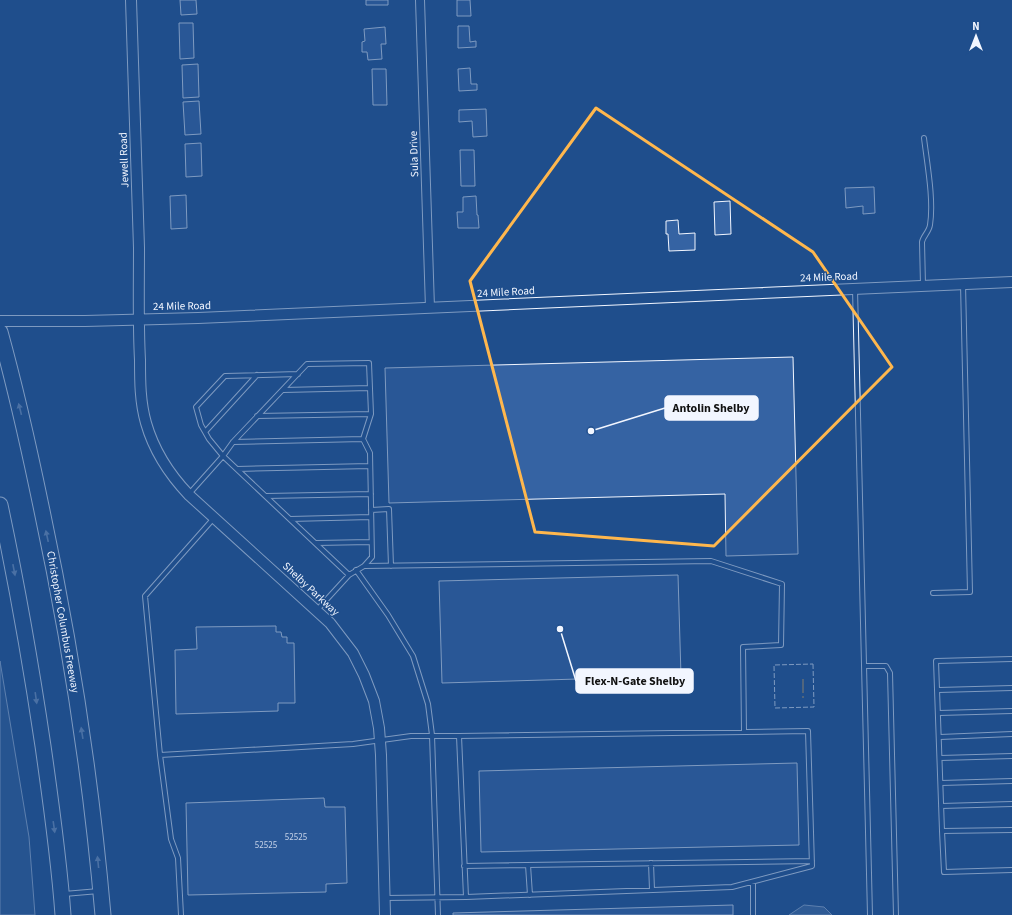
<svg xmlns="http://www.w3.org/2000/svg" width="1012" height="915" font-family="'Source Sans 3',sans-serif">
	<style>
		.built { fill: #305b95; stroke: #a8bbd7 }
		.water { fill: #446ba0; stroke: #a8bbd7 }
		.building { fill: #3563a3; stroke: #f2f6ff }
		.lines { fill: none; stroke-linecap: round; stroke-linejoin: round }
		.service-casing { stroke: #f2f6ff; stroke-width: 6 }
		.minor-casing { stroke: #f2f6ff; stroke-width: 10 }
		.tertiary-casing { stroke: #f2f6ff; stroke-width: 12 }
		.motorway-casing { stroke: #f2f6ff; stroke-width: 17 }
		.service { stroke: #1f4e8c; stroke-width: 4 }
		.minor { stroke: #1f4e8c; stroke-width: 8 }
		.tertiary { stroke: #1f4e8c; stroke-width: 10 }
		.motorway { stroke: #1f4e8c; stroke-width: 15 }
		.fence { stroke: #f2f6ff; stroke-width: 1; stroke-dasharray: 5 2; stroke-linecap: butt }
		.power { stroke: #ffb74d; stroke-width: 1; stroke-dasharray: 14 3 2 3; stroke-linecap: butt }
		.oneway { fill: #7e9ac0 }
		.marked { fill: none; stroke: #ffb74d; stroke-width: 3; stroke-linejoin: round }
		.labels { text-anchor: middle; dominant-baseline: central; stroke-width: 3; stroke-linejoin: round; paint-order: stroke }
		.number-label { font-size: 9px; fill: #c3d1e8 }
		.street-label { font-size: 11px; fill: #f2f6ff; stroke: #1f4e8c }
		.leader { fill: none; stroke: #f2f6ff; stroke-width: 1.5 }
		.callout-dot { fill: #f2f6ff; stroke: #1f4e8c; stroke-width: 1.5 }
		.callout { fill: #f2f6ff; stroke: #f2f6ff; stroke-width: 1.5 }
		.callout-label { font-size: 12px; text-anchor: middle; font-weight: bold; fill: #111 }
	</style>
	<rect width="100%" height="100%" fill="#1f4e8c"/>
	<path class="built" d="M0,661l29,176 6,78h-35z"/>
	<path class="water" d="M804,905l20,2 8,8h-43z"/>
	<path class="building" d="M180,0h16l1,14 -16,1z
		M366,0h22v5h-22z
		M457,0h13l1,16h-14z
		M179,23h14l1,35 -14,1z
		M458,26h11l1,16 6,-1v6l-18,1z
		M385,27l1,17h-5l1,15 -14,1 -1,-8h-5v-10l3,-1 -1,-12z
		M198,64l1,33 -16,1 -1,-33z
		M470,68l1,16h6v6l-18,1 -1,-22z
		M372,69h14l1,36h-14z
		M199,101l2,33 -16,1 -2,-33z
		M486,109l1,27 -14,1 -1,-16 -13,1v-12z
		M201,143l1,33 -16,1 -1,-33z
		M460,150h14l1,36h-14z
		M874,187l1,26 -12,1v-8l-17,2 -1,-20z
		M186,195l1,33 -16,1 -1,-33z
		M476,196l1,19h1l1,13h-21l-1,-16h6v-15z
		M730,201l1,33 -16,1 -1,-33z
		M678,220l1,14 16,-1v17l-26,1 -1,-17h-2v-13z
		M793,357l5,197 -72,2 -1,-62 -336,9 -4,-135z
		M678,575l3,101 -239,7 -3,-102z
		M276,626v6h5l1,5h5v6h7l1,60h-17v8l-102,3 -1,-64 22,-1 -1,-22z
		M797,763l2,82 -318,7 -2,-81z
		M324,798l1,9h20l2,76 -21,1v8l-138,3 -2,-92z
		M733,905v10h-280v-2z"/>
	<g class="lines">
		<g class="service-casing">
			<path id="service" d="M923,285l-1,-43c1,-6 7,-10 8,-17 4,-25 -3,-62 -6,-87
				M855,289l15,626
				M298,374l-73,2 -29,31 5,18 8,14 14,17 126,119
				M283,390l87,-2
				M257,416l114,-2
				M205,432l52,-57
				M233,442l130,-3
				M237,469l133,-3
				M189,494l34,-38 10,-14 74,-78 62,-1 2,51 -8,25 7,14 2,104 -8,9
				M266,496l105,-2
				M371,510l18,-1 2,57
				M290,519l81,-2
				M316,543l55,-1
				M356,570l32,45 25,41 15,48 4,31 6,180
				M933,593l37,-1 -7,-308
				M317,610l32,-35 15,-9 347,-5 71,23 -1,61 -38,2 1,85
				M1012,659l-76,2 6,170 70,-1
				M864,666h22l4,7 6,242
				M938,690l74,-2
				M939,713l73,-2
				M459,736l7,161
				M940,737l72,-3
				M160,755l193,-11 58,-8h48l349,-5 4,135 -80,21 -266,10 -81,1
				M940,758l72,-2
				M941,783l71,-2
				M941,806l71,-2
				M942,831l2,41 68,-2
				M651,863l1,27
				M528,865l2,30
				M464,866l348,-5
				M753,882v33
				M64,894l35,-3
				M181,915l-3,-57 -7,-19 -11,-84 -15,-159 69,-78"/>
		</g>
		<g class="minor-casing">
			<path id="minor" d="M420,0l10,308"/>
		</g>
		<g class="tertiary-casing">
			<path id="tertiary" d="M131,0c2,83 6,165 8,248 0,37 -1,75 1,112 0,21 0,42 6,63 8,28 23,51 43,72l141,128 23,30 11,22 10,26 5,27 2,27 4,160
				M0,321h85l113,-3 814,-36"/>
		</g>
		<g class="motorway-casing">
			<path id="motorway" d="M0,332c16,58 29,116 41,174 29,135 50,271 62,409
				M0,505c17,80 31,160 43,241 8,56 16,113 20,169"/>
		</g>
		<use href="#service" class="service"/>
		<use href="#minor" class="minor"/>
		<use href="#tertiary" class="tertiary"/>
		<use href="#motorway" class="motorway"/>
		<path class="fence" d="M813,664l1,43 -39,1 -1,-43z"/>
		<path class="power" d="M803,679v19"/>
	</g>
	<defs><path id="oneway-solid" d="M-6-.8H1V-3.2L6.5 0L1 3.2V.8H-6Z"/></defs>
	<g class="oneway">
		<use href="#oneway-solid" transform="translate(20 409) rotate(-104)"/>
		<use href="#oneway-solid" transform="translate(47 536) rotate(-102)"/>
		<use href="#oneway-solid" transform="translate(14 570) rotate(79)"/>
		<use href="#oneway-solid" transform="translate(36 698) rotate(82)"/>
		<use href="#oneway-solid" transform="translate(82 733) rotate(-99)"/>
		<use href="#oneway-solid" transform="translate(54 827) rotate(82)"/>
		<use href="#oneway-solid" transform="translate(98 862) rotate(-96)"/>
	</g>
	<path d="M0 0H1012V915H0ZM596,108l217,144 79,115 -178,179 -179,-14 -65,-251z" fill="#1f4e8c" fill-opacity=".55" fill-rule="evenodd"/>
	<path class="marked" d="M596,108l217,144 79,115 -178,179 -179,-14 -65,-251z"/>
	<g class="labels">
		<g class="number-label">
			<text x="296" y="837">52525</text>
			<text x="266" y="845">52525</text>
		</g>
		<g class="street-label">
			<text transform="translate(414 154) rotate(-92)">Sula Drive</text>
			<text transform="translate(124 160) rotate(-92)">Jewell Road</text>
			<text transform="translate(829 277) rotate(-2)">24 Mile Road</text>
			<text transform="translate(506 292) rotate(-3)">24 Mile Road</text>
			<text transform="translate(182 306) rotate(-1)">24 Mile Road</text>
			<text transform="translate(311 589) rotate(43)">Shelby Parkway</text>
			<text transform="translate(63 622) rotate(80)">Christopher Columbus Freeway</text>
		</g>
	</g>
	<path class="leader" d="M591 431L665 408M560 629L576 681"/>
	<g class="callout-dot">
		<circle cx="591" cy="431" r="4"/>
		<circle cx="560" cy="629" r="4"/>
	</g>
	<g class="callout">
		<rect x="665" y="396" width="93" height="24" rx="4"/>
		<rect x="576" y="669" width="117" height="24" rx="4"/>
	</g>
	<g class="callout-label">
		<text x="711" y="412">Antolin Shelby</text>
		<text x="635" y="685">Flex-N-Gate Shelby</text>
	</g>
	<g transform="translate(976 36)" stroke="#1f4e8c" stroke-width="3" paint-order="stroke">
	<path d="M0-3L7 15L0 10L-7 15Z" fill="#f2f6ff"/>
	<text y="-6" font-size="11" font-weight="bold" text-anchor="middle" fill="#f2f6ff">N</text>
	</g>
</svg>
